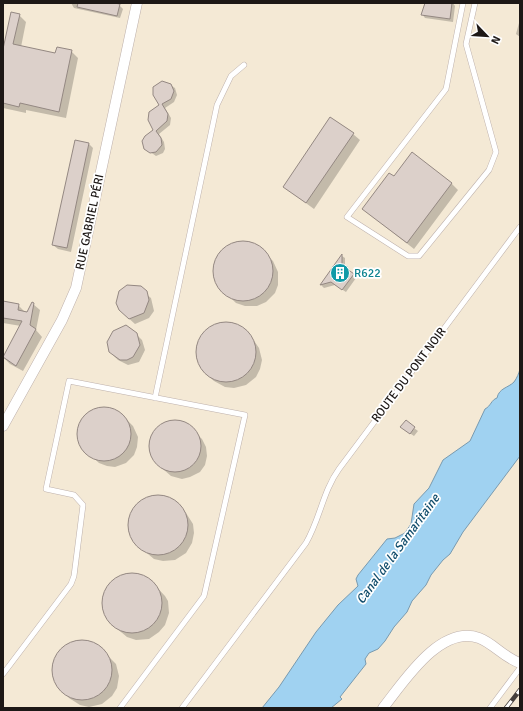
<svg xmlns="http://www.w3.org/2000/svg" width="523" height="711" font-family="Signika,sans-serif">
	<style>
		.industrial { fill: #f4e9d5 }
		.water { fill: #a0d2f1; stroke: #799aaf }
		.shadow { fill: #0003 }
		.building { fill: #dcd0ca; stroke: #948882 }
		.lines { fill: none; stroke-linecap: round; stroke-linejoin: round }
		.service-casing { stroke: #beb1ac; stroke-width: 6 }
		.minor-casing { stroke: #beb1ac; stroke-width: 11 }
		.service { stroke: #fff; stroke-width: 5 }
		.minor { stroke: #fff; stroke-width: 10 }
		.rail-casing { stroke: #453f3c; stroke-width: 4.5 }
		.rail { stroke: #fff; stroke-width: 3; stroke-dasharray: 9; stroke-linecap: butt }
		.labels { text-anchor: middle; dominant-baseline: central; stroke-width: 3.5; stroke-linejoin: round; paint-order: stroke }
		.street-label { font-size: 12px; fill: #1d1816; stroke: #fff }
		.culture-label { font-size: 12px; fill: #0d838f; stroke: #fff; text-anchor: start }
		.water-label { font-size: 13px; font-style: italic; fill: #124e6d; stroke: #fff }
	</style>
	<rect width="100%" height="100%" fill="#fff1ec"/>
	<path class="industrial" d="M3,3h517v705h-517z"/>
	<path class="water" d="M520,369v87l-57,76 -13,22 -7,6 -12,15 -5,10 -14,16 -5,11 -13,15 -9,14 -7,8 -9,4 -4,6 1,5 -26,33 2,2 -11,9h-69l17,-21 37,-55 22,-27 20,-19 -2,-7 2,-4 29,-36 8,-1 10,-5 6,-9 3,-20 15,-16 14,-28 27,-19 15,-32c6,-3 6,-9 12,-11 2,-10 11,-10 17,-16 3,-4 5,-9 6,-13z"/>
	<path class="shadow" d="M71,3h38l10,2 4,4 -3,9 -46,-10z
		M425,3h28l2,3 -2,16 -28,-4 -3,-4z
		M19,15l7,7 -5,25 35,7 15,-3 7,7 -12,60 -40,-8v3l-23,-5v-56z
		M519,23h1v14l-4,-3z
		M166,82l9,6 2,7 -3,7 -9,6 6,10 -1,7 -11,9 5,8 1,7 -2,4 -7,3 -10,-7 8,-18 6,-25 -6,-18 5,-5z
		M353,134l7,6 -46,69 -30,-22z
		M89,144l4,4 -22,104 -13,-3 -5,-4z
		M394,178l57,5 7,7 -44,59 -51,-40z
		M237,242h10l11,5 15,14 5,11v13l-3,8 -9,9 -9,4h-12l-9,-3 -17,-16 -4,-12v-9l4,-12 10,-8z
		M342,256l3,2v11l11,9 -10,14 -11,-7 -11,3 -3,-3z
		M128,286h8l15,12 3,13 -5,7 -14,6 -10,-9z
		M3,302l15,3 7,7 3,1 5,-9 7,6 -4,20 6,7 -19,34 -13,-7 -6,-6 17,-32 -18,-3z
		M227,324l9,2 8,4 8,8 7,10 3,12 -2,9 -4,8 -10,8 -12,3 -9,-1 -11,-6 -8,-7 -8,-13 -1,-10 3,-12 5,-7 10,-6z
		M136,334l6,6 3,10 -6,12 -11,3 -10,-5 -5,-5 -5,-11z
		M102,408l8,1 9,3 14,14 5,11 -1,10 -3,8 -8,8 -11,4 -8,-1 -8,-3 -16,-15 -4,-8v-12l5,-10 9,-8z
		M177,422l9,2 9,8 7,7 4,8 1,9 -2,9 -5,7 -10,5 -8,2 -11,-3 -15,-13 -5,-11 -1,-9 3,-8 5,-7 8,-4z
		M414,428l4,3 -4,5 -9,-6z
		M159,496l9,2 11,7 7,8 7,11 1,9 -2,10 -6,10 -11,7 -12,1 -9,-2 -18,-15 -6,-11 -1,-9 3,-12 6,-8 11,-6z
		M128,574h9l12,5 16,17 3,5 1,12 -4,12 -6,7 -10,7 -13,1 -9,-3 -18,-15 -4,-9 -2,-13 6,-15 7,-6z
		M80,640l15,3 21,21 3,12 -2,12 -5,8 -10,8 -13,3 -9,-2 -11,-7 -15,-19 -1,-6 1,-13 7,-11 7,-5z"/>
	<path class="building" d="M78,3h36l6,1 -3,12 -40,-9z
		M425,3h27l-2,16 -29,-4z
		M11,12l9,2 -7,30 42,9 2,-6 15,3 -13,62 -39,-9 -1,4 -16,-4v-54z
		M162,81l9,3 3,7 -3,8 -9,5 6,10 -1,7 -11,10 5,7 1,7 -6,7 -6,1 -6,-4 -2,-8 3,-5 8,-6 -5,-10 1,-8 10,-7 -6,-10v-8z
		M330,117l24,16 -48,70 -23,-16z
		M75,140l14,3 -22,105 -15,-3z
		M412,152l40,31 -45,60 -45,-34 27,-36 5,3z
		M213 271a30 30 0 1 1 60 0a30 30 0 1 1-60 0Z
		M342,254v11l12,9 -12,16 -11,-8 -11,3z
		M127,285l14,1 6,5 2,9 -5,13 -15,6 -10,-9 -3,-7 3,-12z
		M3,301l16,3 -1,6 9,2 5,-10 2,1 -4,22 6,4 -20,37 -13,-9 19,-36 -19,-3z
		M196 352a30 30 0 1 1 60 0a30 30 0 1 1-60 0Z
		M126,325l11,8 3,12 -7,12 -6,3h-7l-11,-8 -2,-10 6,-11z
		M77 434a27 27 0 1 1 54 0a27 27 0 1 1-54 0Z
		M406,420l9,7 -5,7 -10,-7z
		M149 446a26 26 0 1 1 52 0a26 26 0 1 1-52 0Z
		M128 525a30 30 0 1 1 60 0a30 30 0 1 1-60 0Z
		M102 603a30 30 0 1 1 60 0a30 30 0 1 1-60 0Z
		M52 670a30 30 0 1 1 60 0a30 30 0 1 1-60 0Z"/>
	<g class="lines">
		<g class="service-casing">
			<path id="service" d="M463,3l-17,86 -99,128 61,39h11l70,-86 7,-18 -30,-108 9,-41
				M155,398l62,-293 14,-29 13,-11
				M3,674l68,-90 3,-8 9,-71 -9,-10 -28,-6 23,-108 176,34 -41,181 -84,112
				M182,708l124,-165c14,-24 17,-52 33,-74l181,-242
				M490,708l30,-40"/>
		</g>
		<g class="minor-casing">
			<path id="minor" d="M3,426l59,-106 14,-32 61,-285
				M383,708c20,-25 57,-84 96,-70 14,5 24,19 41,25"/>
		</g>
		<use href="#service" class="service"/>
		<use href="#minor" class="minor"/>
		<g class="rail-casing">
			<path id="rail" d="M506,708l14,-18"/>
		</g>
		<use href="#rail" class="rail"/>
	</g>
	<defs>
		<g id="building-disc" transform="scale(1)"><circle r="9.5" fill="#0f9aa8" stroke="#fff"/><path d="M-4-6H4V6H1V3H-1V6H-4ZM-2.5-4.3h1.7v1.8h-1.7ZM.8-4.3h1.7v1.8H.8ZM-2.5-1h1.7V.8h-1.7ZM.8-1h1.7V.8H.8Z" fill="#fff"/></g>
	</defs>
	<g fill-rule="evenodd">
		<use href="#building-disc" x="340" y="273"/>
	</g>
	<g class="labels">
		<g class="street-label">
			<text transform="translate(90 222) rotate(-78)">RUE GABRIEL PÉRI</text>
			<text transform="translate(409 375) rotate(-53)">ROUTE DU PONT NOIR</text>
		</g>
		<g class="culture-label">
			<text x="354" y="273">R622</text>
		</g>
		<g class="water-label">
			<text transform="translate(398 549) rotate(-54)">Canal de la Samaritaine</text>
		</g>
	</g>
	<rect width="523" height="711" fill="none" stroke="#1d1816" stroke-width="8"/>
	<g transform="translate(487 36) rotate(115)" stroke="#ffffff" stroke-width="3" paint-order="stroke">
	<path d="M0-3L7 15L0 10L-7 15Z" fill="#1d1816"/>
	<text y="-6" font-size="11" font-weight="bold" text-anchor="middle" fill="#1d1816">N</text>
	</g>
</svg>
